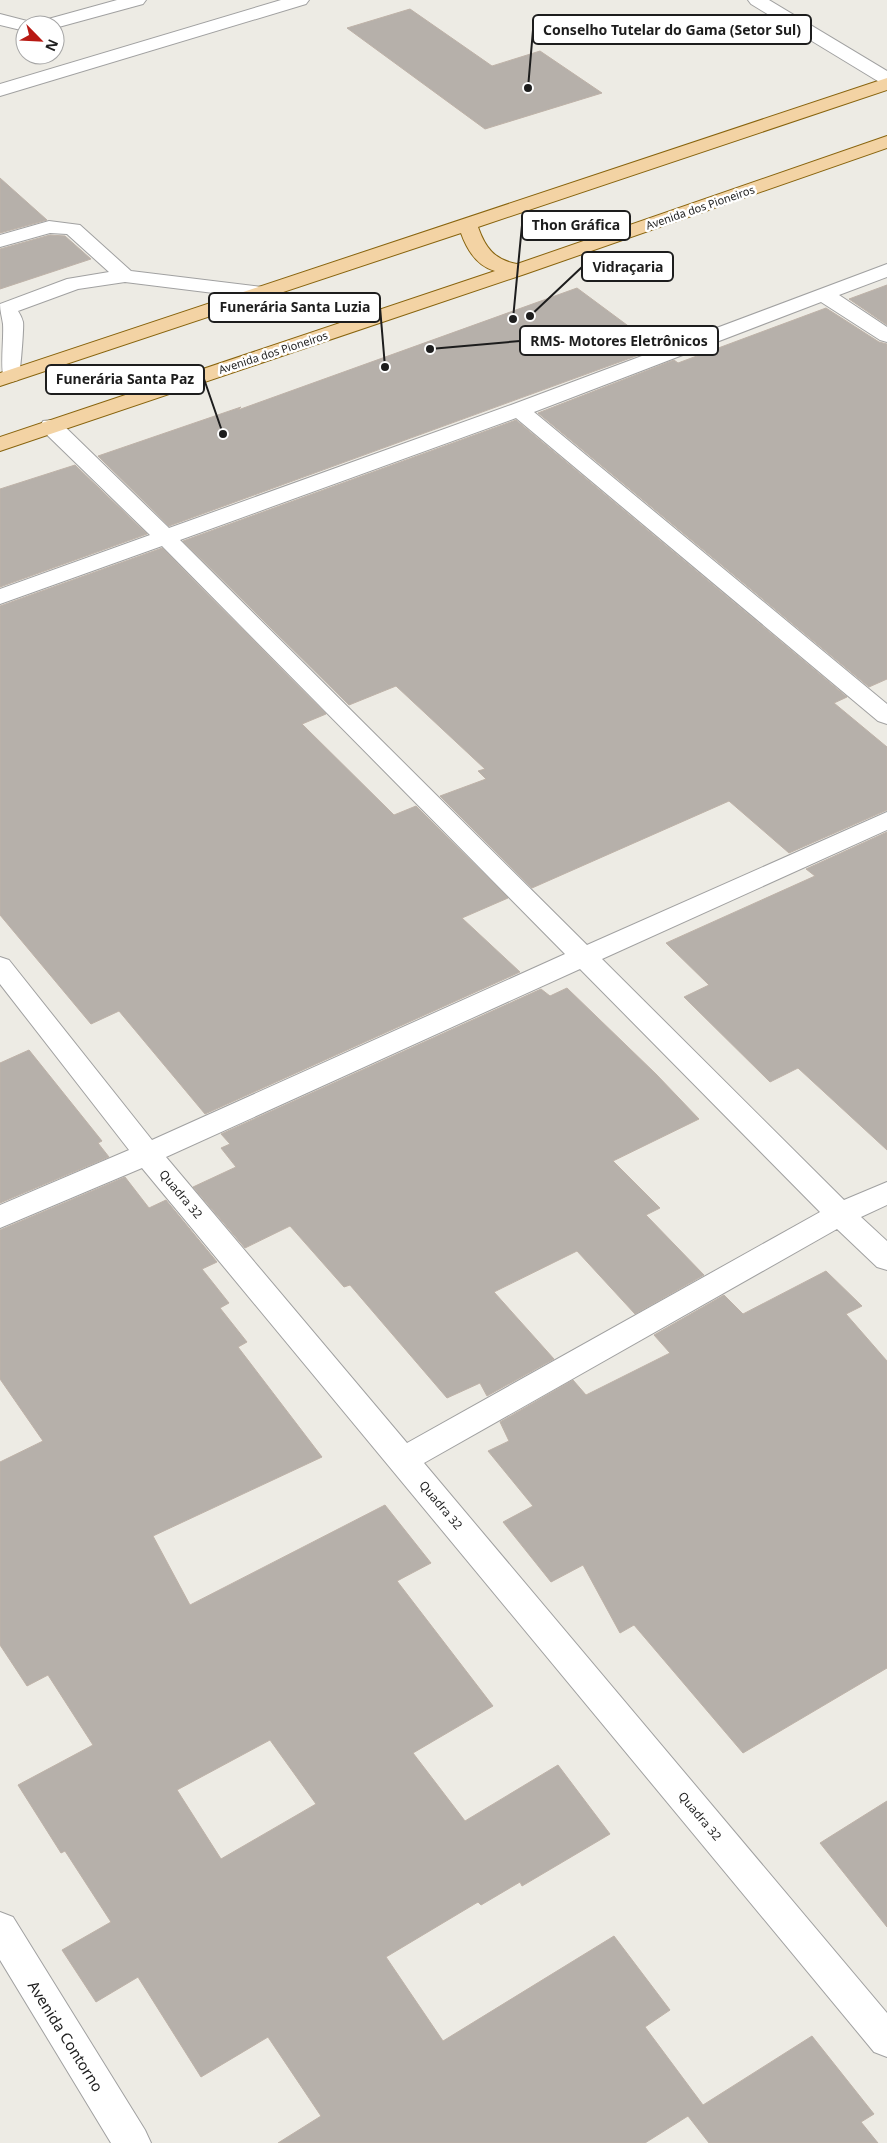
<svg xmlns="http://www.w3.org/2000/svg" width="887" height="2143" font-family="'Noto Sans',sans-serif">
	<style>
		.building { fill: #b6b0aa; stroke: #beb2a8; fill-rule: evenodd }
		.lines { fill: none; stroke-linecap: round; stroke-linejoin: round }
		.minor-casing { stroke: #a1a1a1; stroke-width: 2 }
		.major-casing { stroke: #88640e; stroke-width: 2 }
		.minor { fill: #fff; fill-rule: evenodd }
		.major { fill: #f3d3a4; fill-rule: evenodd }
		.labels { text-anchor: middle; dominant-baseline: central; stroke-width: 5; stroke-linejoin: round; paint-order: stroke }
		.far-street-label { font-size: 11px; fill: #1d1d1d; stroke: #fff }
		.street-label { font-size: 12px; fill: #1d1d1d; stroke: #fff }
		.near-street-label { font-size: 15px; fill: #1d1d1d; stroke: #fff }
		.leader { fill: none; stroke: #1d1d1d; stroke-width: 2 }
		.callout-dot { fill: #1d1d1d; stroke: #fff; stroke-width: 2 }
		.callout { fill: #fff; stroke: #1d1d1d; stroke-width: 2 }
		.callout-label { font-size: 14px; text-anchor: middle; font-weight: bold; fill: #1d1d1d }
	</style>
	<rect width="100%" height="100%" fill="#edebe4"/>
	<path class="building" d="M410,9l82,57 48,-15 62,42 -117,36 -138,-101z
		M0,178l47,42 -47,13z
		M50,235l15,1 26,23 -91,30v-40z
		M887,285v40l-38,-26z
		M577,288l81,60 -489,178 -71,-70 143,-49 -3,3z
		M826,308l53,34 8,2v335l-18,8 -331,-274 136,-53 4,3z
		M516,420l331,277 -13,6 53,44v63l-98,43 -60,-52 -197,87 -92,-92 46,-17 -8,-8 7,-2 -89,-83 -47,19 -166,-164z
		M75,465l72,69 -147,53v-98z
		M162,548l164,166 -24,10 92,91 22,-9 92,92 -46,20 58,54 -315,142 -86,-103 -28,13 -91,-109v-309z
		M887,832v318l-89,-82 -28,14 -86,-85 25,-12 -43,-42 149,-67 -9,-7z
		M567,988l89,86 43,45 -86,42 47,47 -14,7 58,60 -69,39 -58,-63 -83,41 60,67 -67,37 -7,-13 -33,15 -97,-113 -6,2 -54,-61 -45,22 -52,-61 43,-20 -15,-19 9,-4 -9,-10 320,-145 9,7z
		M29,1050l73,91 -4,2 11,14 -109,46v-140z
		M125,1177l24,31 17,-8 51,62 -15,7 27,34 -9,5 27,34 -9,5 84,110 -169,79 37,69 195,-100 46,58 -34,18 96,125 -80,47 52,68 93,-56 52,69 -88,52 -2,-4 -39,23 -3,-3 -92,55 57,84 171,-105 56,74 -25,17 58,78 109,-69 62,78 -13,8 17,21h-169l-21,-27 -43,27h-367l43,-27 -53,-79 -67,40 -63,-100 -42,25 -34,-52 49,-28 -46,-71 -4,2 -43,-68 75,-40 -45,-70 -21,11 -27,-41v-183l43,-21 -43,-62v-149zM270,1740l46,64 -95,55 -44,-69z
		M826,1271l36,35 -16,8 41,47v307l-144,85 -109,-128 -14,8 -37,-68 -32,17 -48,-60 30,-16 -45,-55 21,-10 -9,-19 73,-42 13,15 84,-42 -16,-18 70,-40 19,19z
		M887,1801v126l-67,-84z"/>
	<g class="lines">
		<g class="minor-casing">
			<path id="minor" d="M117,0h29l-3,4 -88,24v-3h-17l3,-4z
				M281,0h28l-3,4 -306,92v-12z
				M748,0h21l118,71v14l-6,-2 -130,-79z
				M0,14l31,8 2,3h-8v6l-25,-6z
				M49,221l31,4 51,46 132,16 7,2 3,4 -3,4 -7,2 -138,-17 -47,7 -60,22c2,3 4,7 5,11 1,5 -3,56 -5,58l-7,2 -7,-2c-4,-15 0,-39 -1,-56 -1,-7 -3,-13 -3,-20l67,-25 42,-7 -42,-38 -17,-1 -50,14v-12z
				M887,264v13l-48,18 48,32v15l-7,-2 -59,-38 -287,110 353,292v20l-9,-3 -362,-303 -336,122 407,405 300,-133v18l-285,129 242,241 43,-18v23l-26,12 26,24v29l-10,-3 -40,-38 -413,234 463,550v44l-13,-5 -732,-884 -142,60v-23l129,-55 -129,-166v-27l9,3 143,180 413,-186 -403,-408 -162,58v-15l150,-54 -107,-104 -3,-5 3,-5 8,-1 8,1 110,107 342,-123zM580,969l240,243 -413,231 -241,-286z
				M0,1912l13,5 132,213 6,13h-40l-111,-183z"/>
		</g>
		<g class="major-casing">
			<path id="major" d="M887,78v12l-409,137c7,20 16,33 39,37l370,-128v12l-362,126 -525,177v-14l495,-166c-18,-5 -28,-21 -34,-38l-461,153v-13z"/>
		</g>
		<use href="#minor" class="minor"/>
		<use href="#major" class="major"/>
	</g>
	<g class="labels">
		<g class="far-street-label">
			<text transform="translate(700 207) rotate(-19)">Avenida dos Pioneiros</text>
			<text transform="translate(273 352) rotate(-18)">Avenida dos Pioneiros</text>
		</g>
		<g class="street-label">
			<text transform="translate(181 1194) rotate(50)">Quadra 32</text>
			<text transform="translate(441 1505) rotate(50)">Quadra 32</text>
			<text transform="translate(700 1816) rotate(50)">Quadra 32</text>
		</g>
		<g class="near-street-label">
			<text transform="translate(66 2036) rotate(58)">Avenida Contorno</text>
		</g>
	</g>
	<path class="leader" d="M528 88L533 30M513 319L522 225M530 316L582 267M385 367L380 307M430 349L520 341M223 434L204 379"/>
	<g class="callout-dot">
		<circle cx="528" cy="88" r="5"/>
		<circle cx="513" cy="319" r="5"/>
		<circle cx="530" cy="316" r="5"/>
		<circle cx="385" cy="367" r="5"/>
		<circle cx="430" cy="349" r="5"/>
		<circle cx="223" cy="434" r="5"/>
	</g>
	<g class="callout">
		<rect x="533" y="15" width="278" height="29" rx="5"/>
		<rect x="522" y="211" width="108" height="29" rx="5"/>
		<rect x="582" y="252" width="91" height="29" rx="5"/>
		<rect x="209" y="293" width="171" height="29" rx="5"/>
		<rect x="520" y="326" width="198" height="29" rx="5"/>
		<rect x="46" y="365" width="158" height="29" rx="5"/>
	</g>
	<g class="callout-label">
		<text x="672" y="35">Conselho Tutelar do Gama (Setor Sul)</text>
		<text x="576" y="230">Thon Gráfica</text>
		<text x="628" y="272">Vidraçaria</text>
		<text x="295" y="312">Funerária Santa Luzia</text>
		<text x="619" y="346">RMS- Motores Eletrônicos</text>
		<text x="125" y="384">Funerária Santa Paz</text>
	</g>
	<g transform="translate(40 40) rotate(114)"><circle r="24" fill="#ffffff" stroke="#a5a5a5"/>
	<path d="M0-4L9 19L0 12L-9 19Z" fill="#b81913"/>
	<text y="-8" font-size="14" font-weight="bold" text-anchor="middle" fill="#1d1d1d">N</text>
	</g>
</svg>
